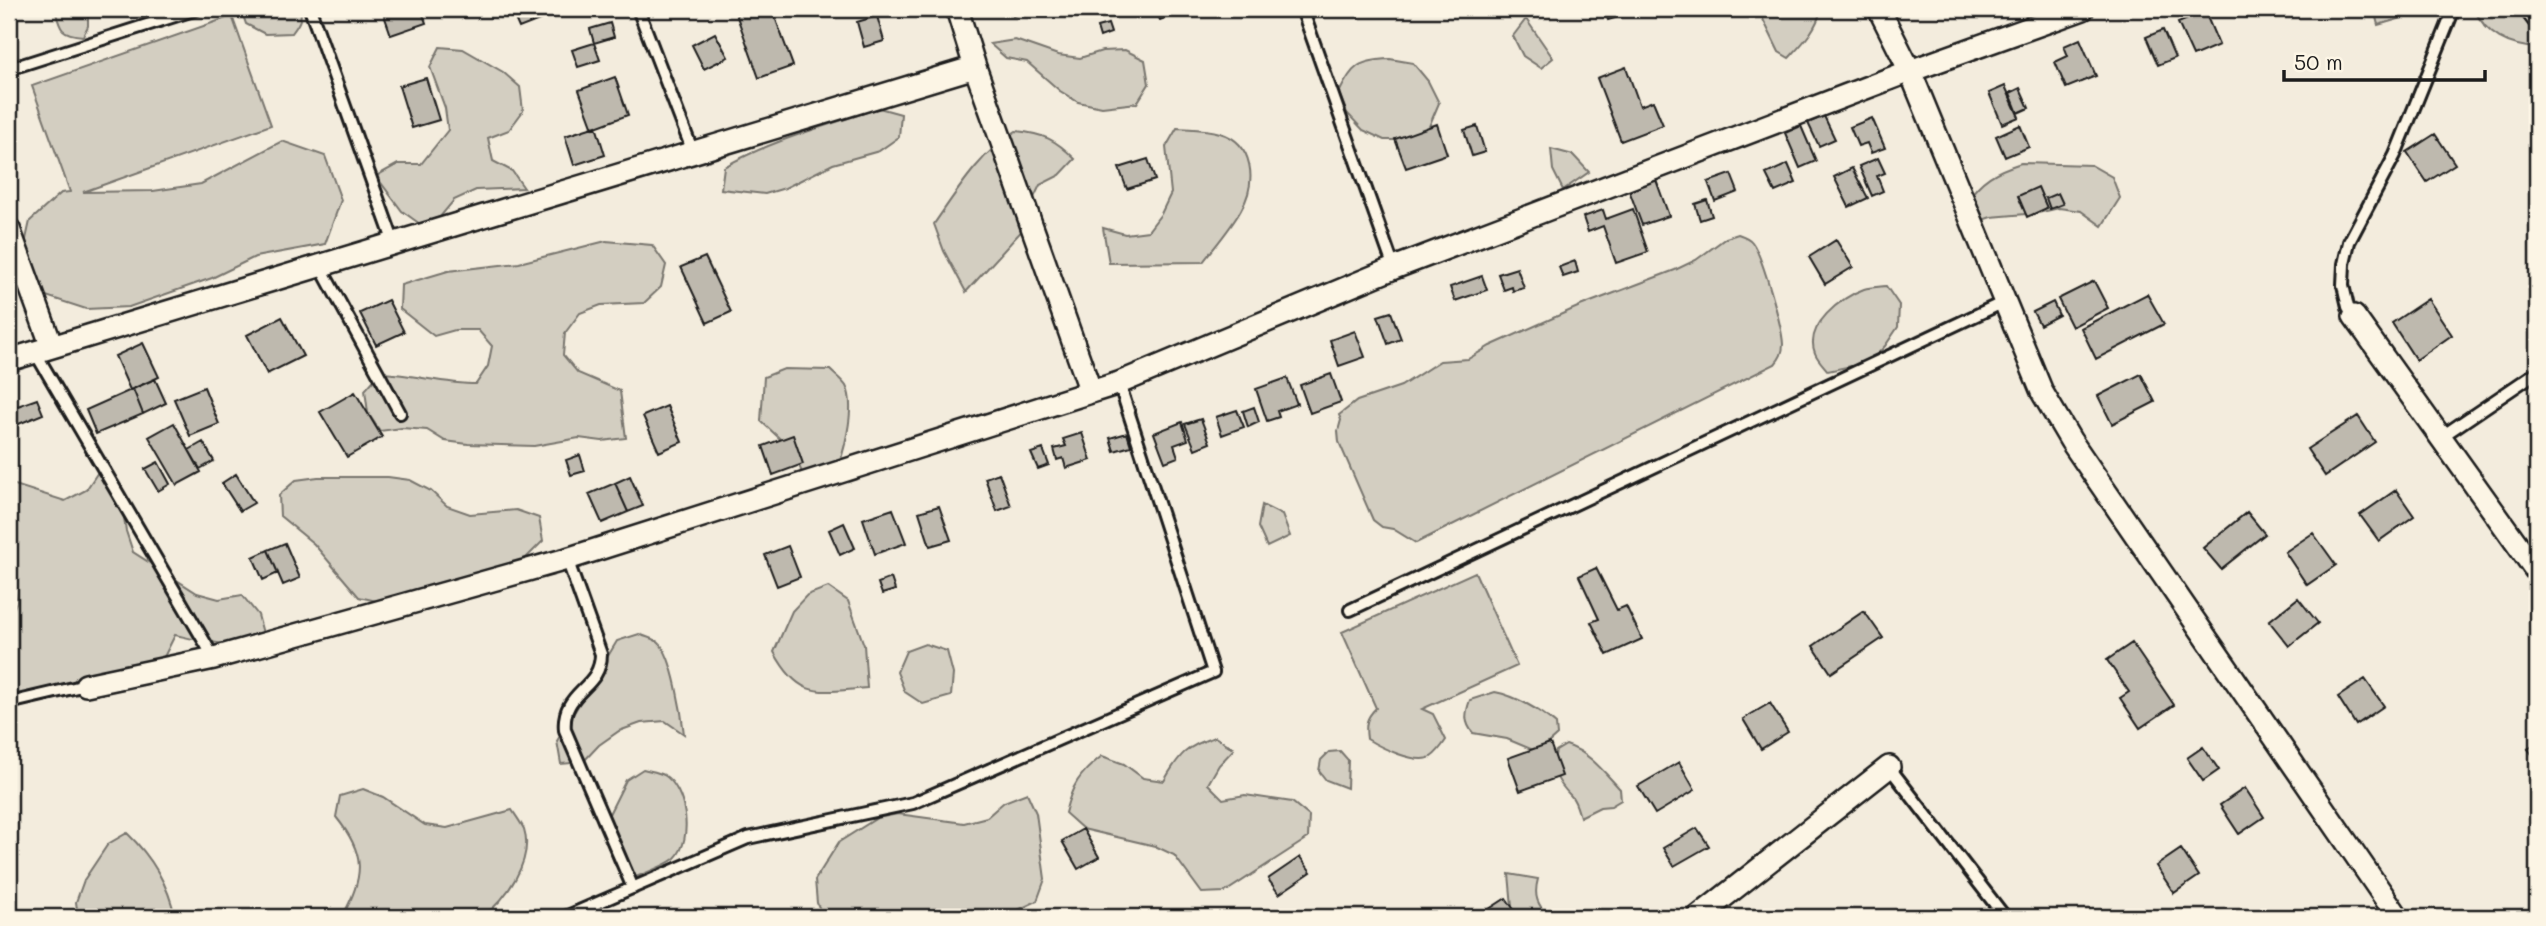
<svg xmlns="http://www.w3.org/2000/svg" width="2546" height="926" font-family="Mali,sans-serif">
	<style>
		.green { fill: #d3cec1; stroke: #78756e; stroke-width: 2 }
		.building { fill: #beb9ae; stroke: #1c1c1c; stroke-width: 2 }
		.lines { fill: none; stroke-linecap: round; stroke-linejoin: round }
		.lane-casing { stroke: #1c1c1c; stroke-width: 16 }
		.street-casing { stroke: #1c1c1c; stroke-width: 26 }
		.lane { stroke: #fcf5e5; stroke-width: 10 }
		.street { stroke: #fcf5e5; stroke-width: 21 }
	</style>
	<rect width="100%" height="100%" fill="#f3ecdd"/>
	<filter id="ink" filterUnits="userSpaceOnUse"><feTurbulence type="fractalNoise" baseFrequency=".0143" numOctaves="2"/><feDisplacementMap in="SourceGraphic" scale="14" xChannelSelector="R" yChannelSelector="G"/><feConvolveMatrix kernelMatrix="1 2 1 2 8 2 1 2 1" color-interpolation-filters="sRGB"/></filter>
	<g filter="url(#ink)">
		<path class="green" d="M55,9h33v17l-5,10c-23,-2 -23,-7 -28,-27z
			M241,9h59c3,9 -2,16 -8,24l-27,1 -19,-10z
			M1758,9h63c-4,20 -18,34 -32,49l-10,-6z
			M2374,9h37l-5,8 -28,8z
			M2474,9h63v39c-29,-2 -50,-12 -63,-39z
			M232,16l39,109 -188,67 70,-1 48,-7 81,-43 43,15 16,44 -16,44 -70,13 -43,21 -83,29 -43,2 -40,-13 -25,-34 9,-41 31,-28 9,-1 -38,-106z
			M1526,19l27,39 -12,10 -18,-12 -10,-20z
			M1015,40l43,15 22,3 22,-7 23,-1 20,10 4,24 -12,19 -35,4 -24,-5 -18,-11 -33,-29 -21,-4 -16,-14z
			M440,47l23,2 40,23 17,15 3,24 -14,19 -21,8 5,23 19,10 12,17 -48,2 -22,10 -14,17 -20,7 -18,-13 -26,-35 22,-12h23l27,-34 -3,-22 -15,-41z
			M1390,59l23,4 15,18 11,22 -11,26 -22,11h-22l-21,-10 -16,-17 -8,-20c13,-27 20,-33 51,-34z
			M879,108l22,6 -2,23 -20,14 -46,13 -48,24 -20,6 -44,-5 3,-22c48,-27 102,-41 155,-59z
			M1177,128c14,1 30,1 43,5 34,10 37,49 21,77 -10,18 -25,35 -38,52l-94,1 -6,-35 22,6 23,-3 13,-17 10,-21 -5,-46z
			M1016,131c28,3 39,8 59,28l-15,16 -20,10 -9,19 -4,21 -61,67 -22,-41 -10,-27c23,-33 47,-72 82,-93z
			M1551,149l22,6 16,17 -26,18 -10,-20z
			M2021,163l70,2 21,12 8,21 -18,28 -21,-15 -22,-3 -21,5 -47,4 -20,7 -5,-22c15,-23 30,-31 55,-39z
			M1738,234c6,2 10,3 14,8 10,13 30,84 31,102 0,9 -3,14 -8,20l-359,179 -23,-14 -11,-2 -9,-7 -34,-78 -1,-11 3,-11 -2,-5 18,-14 44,-15 39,-25 28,-2 22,-13 90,-40 95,-36 21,-10 30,-22z
			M606,241l46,4 14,20 -5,22 -17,16 -43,2 -21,8 -15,20 -2,22 15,18 42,18 6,47 -24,3 -23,-3 -45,8 -66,-2 -23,-3 -18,-11 -25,-2 -22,3 -12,-18 -3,-23 15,-17c33,1 63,11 96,11l12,-18 4,-20 -14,-16h-23l-21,6 -34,-27 1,-24 47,-14 71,-8z
			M1886,286l13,19 -1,22 -13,19 -15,16 -42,9c-4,-5 -11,-12 -13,-18 -11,-27 26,-56 49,-64 7,-2 15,-2 22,-3z
			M784,369l46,1c5,5 12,10 16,16 11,21 -3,71 -12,92l-37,13 4,-21 -9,-20 -31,-29 3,-44z
			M98,472l21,12 7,47 7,21 64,41 22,6 23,-4 16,20 6,22c-37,11 -52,6 -89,-2l-10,20 -15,16 -135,28 -6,-6v-74l8,-18 -8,-32v-86l56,18 21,-11z
			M318,477h70l22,3 21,11 16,15 23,8 46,-4 23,8 4,23 -31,31 -131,30 -22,-5 -45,-53 -34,-28 -1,-21 17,-15z
			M1262,505l20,10 8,21 -23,11 -9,-20z
			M1475,572l42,94 -95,43 11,5 13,26c-4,6 -9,13 -15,17 -15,8 -51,-10 -64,-18 -2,-15 -1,-21 9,-31l-34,-76z
			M828,587l20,14 16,44 3,43c-49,4 -67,12 -93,-36l18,-41 15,-16z
			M639,634c6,3 16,5 20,9 14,13 23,72 25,91l-19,-13 -24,2 -22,8 -20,14 -16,17 -22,2 -4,-23 60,-100z
			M925,644l22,7 6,23 -2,22 -28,8 -18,-12 -8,-20 9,-21z
			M1495,692c21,4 45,18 61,32l1,11 -19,17 -31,-13 -34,-6c-9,-11 -8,-19 -3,-33z
			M1215,737l19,12 -15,16 -11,19 15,15 22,-4 47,7 17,14 -1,22 -83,54 -23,1 -28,-38 -19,-9 -72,-17 -18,-16c7,-28 14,-39 37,-57l22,8 19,14 21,3c15,-26 22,-35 51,-44z
			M1566,745c23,7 38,27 54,44l1,11 -10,6 -11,1 -20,10c-2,-6 -4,-16 -9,-21 -13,-13 -21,-26 -15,-45z
			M1340,751l8,9 -1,28 -21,-8 -7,-9 2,-11 8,-8z
			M643,769c7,2 15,3 21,6 22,13 30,64 11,83 -9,8 -33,16 -44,21l-16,-14 -8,-21 -2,-22 21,-42z
			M363,789l20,8 42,28 22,3 65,-18c4,6 9,13 12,19 10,31 -18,71 -42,88h-140c23,-41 24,-63 -6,-100l4,-21z
			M1027,793l9,20 9,66 -8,22 -21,10 -28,6h-165l-6,-14 -2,-23 24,-38 38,-24 21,-4 66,9 23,-6 17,-15z
			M127,833c25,24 41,50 48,84h-97l-2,-15 8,-22 24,-36z
			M1509,874l29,5c-5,18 0,25 10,38h-35z"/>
		<path class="building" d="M382,9h39l5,14 -35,12z
			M528,9h10l4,10 -23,9 -6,-14z
			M538,9h16l2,5 -14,5z
			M741,9h31l21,57 -34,12 -24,-67z
			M1010,9h24l-21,7z
			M1155,9h20l2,4 -17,7z
			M1604,9h19l2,6 -17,5z
			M2205,12l14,33 -26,11 -15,-33z
			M877,16l7,25 -20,6 -7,-25z
			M610,23l4,14 -20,6 -4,-14z
			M1108,24l3,9 -11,4 -3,-10z
			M2163,30l12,28 -17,7 -12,-28z
			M715,33l13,24 -24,12 -12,-24z
			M2080,39l16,37 -30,12 -11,-26 13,-6 -4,-10z
			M594,43l6,17 -22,7 -6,-17z
			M1626,67l14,39 13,-5 10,24 -42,16 -24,-63z
			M615,77l13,38 -35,13 -14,-38z
			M426,78l13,42 -27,8 -13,-42z
			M2005,86l14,31 -17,7 -13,-31z
			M2020,88l9,20 -11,5 -8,-20z
			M1824,116l11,23 -16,7 -11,-23z
			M1872,118l13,30 -14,5 -4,-10 -9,3 -8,-19z
			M1437,124l10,30 -41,14 -11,-29z
			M2020,125l9,22 -24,10 -9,-21z
			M596,126l9,29 -31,10 -9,-29z
			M1477,126l8,26 -13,4 -8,-26z
			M1801,126l15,35 -16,7 -15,-35z
			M2435,134l20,30 -28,18 -20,-30z
			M1878,158l7,15 -8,3 6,15 -11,5 -13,-30z
			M1148,159l7,21 -28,9 -8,-21z
			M1788,164l8,19 -21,9 -9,-18z
			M1852,168l16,30 -19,9 -15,-30z
			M1731,174l7,18 -23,9 -7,-19z
			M1656,180l13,36 -27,9 -13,-35z
			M2038,187l9,21 -20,9 -9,-21z
			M2058,193l5,11 -13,5 -4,-11z
			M1707,200l5,16 -12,4 -5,-16z
			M1633,209l15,43 -32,11 -13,-37 -15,6 -5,-15 20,-7 3,9z
			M1836,240l17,27 -28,17 -16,-27z
			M705,257l26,55 -24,11 -26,-56z
			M1575,261l3,11 -15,5 -4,-10z
			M1517,268l7,20 -11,3 -1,-4 -8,3 -6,-16z
			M1482,276l5,14 -32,11 -5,-14z
			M2094,281l14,27 -36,19 -14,-28z
			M2147,294l17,30 -68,35 -15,-31z
			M2428,299l24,36 -36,25 -24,-37z
			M388,300l16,32 -28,13 -16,-32z
			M2053,302l6,13 -19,10 -7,-13z
			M1391,312l10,27 -13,5 -10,-28z
			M282,317l21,39 -36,18 -20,-39z
			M1355,331l10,26 -26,9 -9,-26z
			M143,343l16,34 -29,13 -15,-34z
			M1331,374l10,28 -31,11 -10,-28z
			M2141,374l14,28 -43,22 -14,-28z
			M1287,378l10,26 -20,7 2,6 -12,4 -11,-32z
			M155,379l11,24 -23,11 -10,-25z
			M204,387l15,37 -29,12 -16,-37z
			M133,389l10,25 -47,20 -10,-24z
			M355,392l27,45 -35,20 -27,-45z
			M37,399l6,15 -34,14v-19z
			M667,406l15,36 -23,10 -16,-36z
			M1254,407l5,15 -11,5 -5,-16z
			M1237,410l7,17 -22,8 -6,-18z
			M2358,416l17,26 -50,34 -18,-27z
			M1201,419l9,24 -15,6 -10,-25z
			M1182,422l6,18 -14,5 4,12 -13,5 -11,-29z
			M174,423l27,49 -24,13 -28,-48z
			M1082,433l9,27 -25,8 -3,-10 -6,2 -3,-11 12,-3 -3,-7z
			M1127,433l4,13 -17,5 -4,-13z
			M793,435l10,29 -30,11 -10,-29z
			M203,442l11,19 -14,8 -11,-19z
			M1043,449l6,16 -11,4 -7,-16z
			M580,455l5,16 -14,4 -5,-15z
			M158,462l12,22 -12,7 -13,-22z
			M999,473l12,33 -14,5 -12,-33z
			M236,474l18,29 -14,8 -18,-28z
			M630,476l13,30 -15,6 -13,-29z
			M615,483l13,29 -26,11 -13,-29z
			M2396,490l18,26 -35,25 -19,-26z
			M939,506l12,34 -21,6 -11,-34z
			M893,509l13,34 -31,11 -12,-35z
			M2247,512l18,22 -44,35 -18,-21z
			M844,523l11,25 -15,7 -11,-25z
			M2313,533l23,32 -29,20 -22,-33z
			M285,543l15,35 -17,7 -15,-35z
			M788,546l12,31 -23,9 -12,-31z
			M268,550l10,23 -15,7 -10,-23z
			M1596,568l21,42 9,-4 16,33 -35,16 -16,-33 8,-3 -20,-43z
			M891,578l4,12 -13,4 -4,-11z
			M2298,598l20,25 -29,23 -20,-25z
			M1864,611l19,27 -52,35 -18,-27z
			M2132,643l42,62 -34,23 -20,-30 9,-6 -22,-32z
			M2365,679l19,27 -28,19 -18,-28z
			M1770,703l18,29 -27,17 -18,-30z
			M2537,741v20l-9,-12z
			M1550,743l12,33 -42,15 -12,-33z
			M2203,747l16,23 -16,11 -16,-23z
			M1679,762l16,28 -40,24 -17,-28z
			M2245,788l19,29 -25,17 -19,-29z
			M1697,828l12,18 -35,20 -11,-18z
			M1083,829l16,28 -21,12 -16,-28z
			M2181,849l18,27 -25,17 -18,-27z
			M1300,857l11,15 -32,22 -11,-15z
			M1506,898l13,19h-37l-2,-2z"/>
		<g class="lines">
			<g class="lane-casing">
				<path id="lane" d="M310,9l84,234
					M638,9l55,143
					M1302,9l92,259
					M9,69l188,-60
					M320,266l80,147
					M2354,316l-6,-9 -5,-22 1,-21 5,-22 46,-87 59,-146
					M35,352l179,306
					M2441,437l96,-65
					M567,559l34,95c0,36 -40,36 -36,76l68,158
					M1350,610l654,-308
					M9,703l77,-18
					M1889,767l116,150
					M565,917l183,-79 165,-35 300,-131 -94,-289"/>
			</g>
			<g class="street-casing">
				<path id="street" d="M957,9l18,58 116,325
					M1879,9l31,62 132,321 29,49 327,476
					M2531,9l6,8
					M9,229l43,118
					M2354,316l183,256
					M9,360l966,-293
					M86,685l128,-27 353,-99 552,-176 275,-115 516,-197 173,-62
					M1698,917l191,-150"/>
			</g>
			<use href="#lane" class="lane"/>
			<use href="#street" class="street"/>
		</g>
	</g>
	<rect width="2546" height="926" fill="none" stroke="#fcf5e5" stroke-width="35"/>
	<rect x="18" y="18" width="2511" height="891" fill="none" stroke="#1c1c1c" stroke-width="2.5" filter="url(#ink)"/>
	<path d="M2284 70v10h201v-10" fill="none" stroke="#1c1c1c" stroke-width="3.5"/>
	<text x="2294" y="70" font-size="21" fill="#1c1c1c" stroke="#fcf5e5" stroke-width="5" paint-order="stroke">50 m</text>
</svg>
